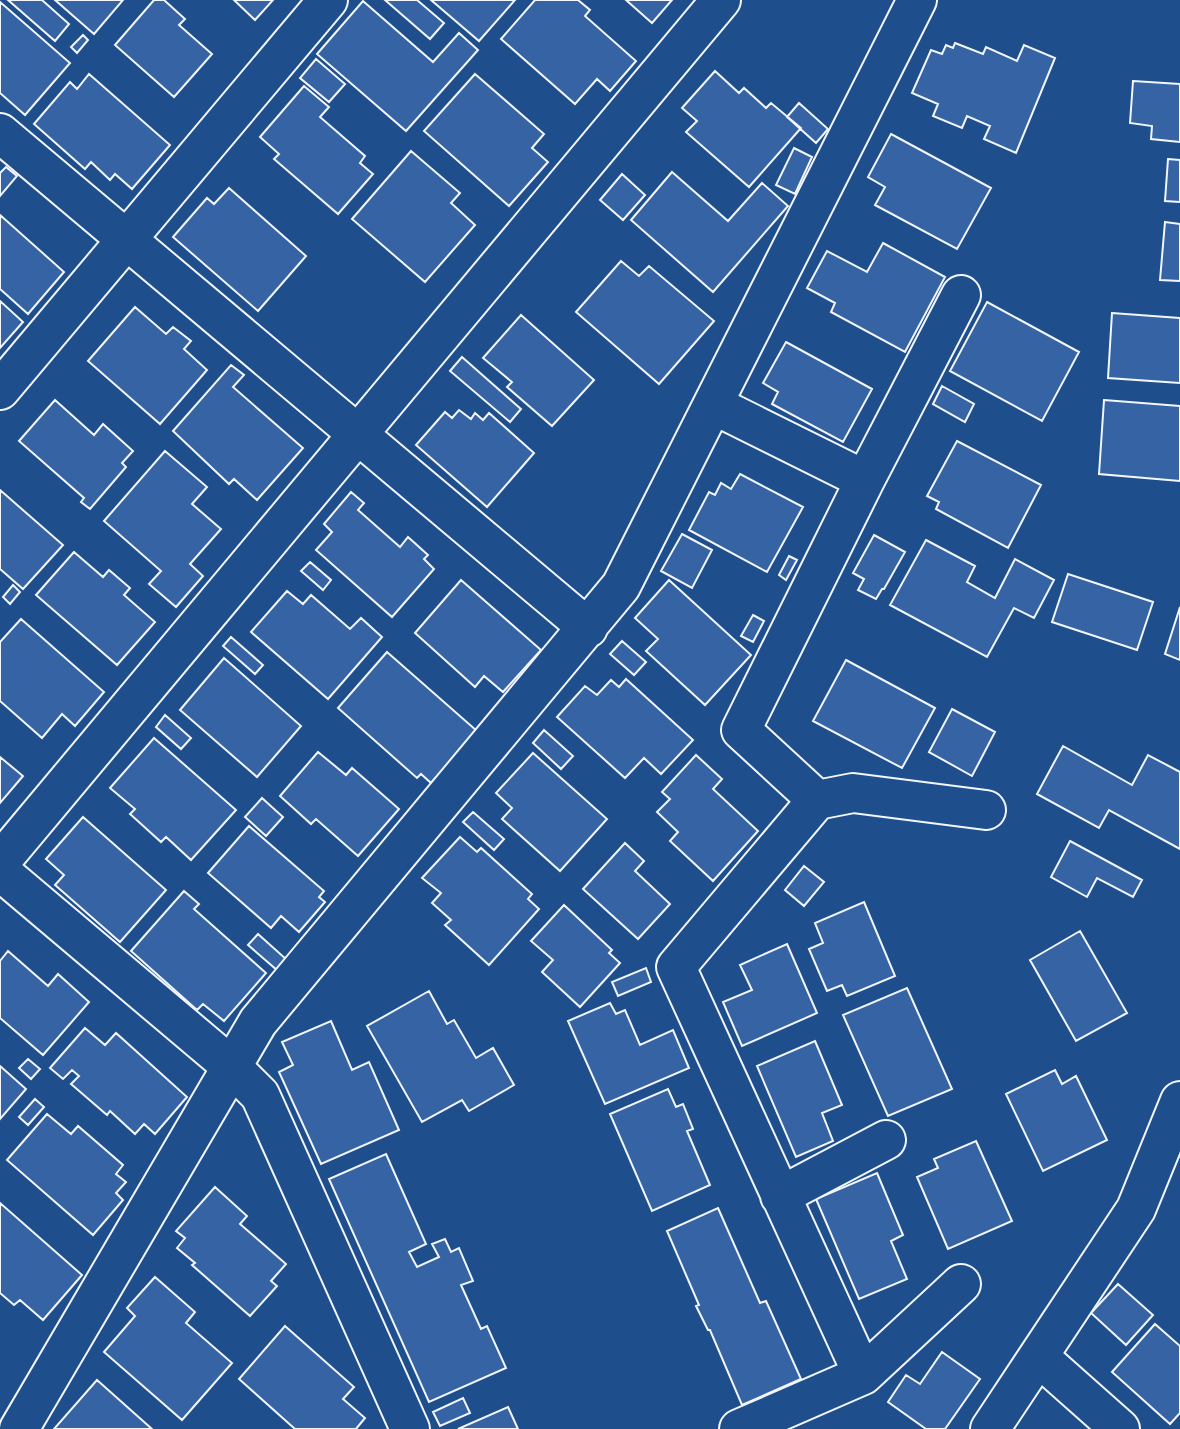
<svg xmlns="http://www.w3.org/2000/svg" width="1180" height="1429" font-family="Raleway,sans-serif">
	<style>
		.building { fill: #3563a3; stroke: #f2f6ff; stroke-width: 2 }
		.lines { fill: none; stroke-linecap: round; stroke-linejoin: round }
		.minor-casing { stroke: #f2f6ff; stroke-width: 42 }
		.minor { stroke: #1f4e8c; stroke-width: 38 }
	</style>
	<rect width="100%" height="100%" fill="#1f4e8c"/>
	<path class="building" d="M8,0h34l27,24 -14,17z
		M55,0h68l-29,34z
		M154,0h10l21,19 -6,6 33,29 -38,43 -59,-52z
		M234,0h39l-18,20z
		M385,0h32l27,23 -14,16z
		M431,0h84l-36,41z
		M535,0h43l12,10 -5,6 51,45 -26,30 -13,-12 -22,25 -74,-65z
		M626,0h46l-20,23z
		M363,1l70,61 26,-29 19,17 -72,81 -89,-77z
		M0,2l70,61 -45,52 -25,-22z
		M83,35l5,5 -11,13 -6,-6z
		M955,43l28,11 3,-7 31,14 7,-16 31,13 -39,95 -32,-14 6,-13 -23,-10 -5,12 -29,-12 5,-12 -26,-11 19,-43 11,4 4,-9 7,3z
		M316,59l29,25 -16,18 -29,-24z
		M715,71l24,22 5,-5 22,20 5,-5 30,25 -52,59 -63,-55 11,-11 -15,-13z
		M89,74l81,71 -38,44 -17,-15 -5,6 -19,-18 -6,7 -51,-45 36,-42 7,7z
		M475,74l69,60 -12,14 16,14 -39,44 -85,-75z
		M1133,81l47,3v58l-29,-3 1,-13 -22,-3z
		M304,86l25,21 -9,10 45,39 -5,7 13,11 -35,40 -64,-55 5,-5 -19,-17z
		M799,103l29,26 -12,14 -29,-26z
		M891,134l100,54 -34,61 -82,-44 10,-18 -17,-10z
		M794,148l18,9 -17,37 -19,-9z
		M411,151l49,42 -9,10 24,22 -50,57 -73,-63z
		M1168,159l12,1v42l-15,-1z
		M6,167l11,9 -17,20v-23z
		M672,172l56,49 34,-38 26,23 -75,86 -82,-72z
		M622,174l23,21 -22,25 -23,-20z
		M229,188l77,68 -48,55 -85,-74 34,-39 7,6z
		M0,215l64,57 -36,42 -28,-25z
		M1165,222l15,2v57l-20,-1z
		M883,243l62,34 -40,75 -74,-40 4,-9 -28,-15 20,-37 40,21z
		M621,261l18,15 10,-10 65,55 -55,63 -83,-72z
		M0,301l23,21 -23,26z
		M987,302l92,50 -37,69 -92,-50z
		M135,307l31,27 7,-7 18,14 -7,8 23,21 -47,54 -72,-63z
		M1112,313l68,5v65l-72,-5z
		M521,315l73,65 -42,46 -45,-39 5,-5 -29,-24z
		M786,342l86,47 -29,53 -71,-38 6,-12 -15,-9z
		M462,357l59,52 -11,13 -60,-51z
		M231,365l13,10 -11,12 70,61 -46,52 -23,-21 -5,5 -56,-53z
		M942,386l32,18 -9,18 -32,-18z
		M55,400l39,35 9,-11 30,27 -11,12 4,4 -36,42 -9,-7 3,-4 -65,-57z
		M1104,400l76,6v75l-81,-7z
		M459,410l12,9 4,-6 8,7 6,-7 45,40 -47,54 -71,-62 29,-33 7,6z
		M957,441l84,44 -33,63 -72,-39 3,-7 -12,-6z
		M165,451l42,36 -15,17 29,25 -31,35 13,12 -27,31 -27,-23 12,-13 -57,-50z
		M740,474l63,33 -36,65 -78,-42 20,-38 6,3 6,-12 10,6z
		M0,490l63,55 -40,44 -23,-20z
		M351,492l13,11 -6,7 42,37 8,-10 20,18 -4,4 10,10 -42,48 -76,-67 16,-18 -8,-8z
		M682,534l30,16 -20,38 -31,-17z
		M874,535l31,17 -21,37h-2l-6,10 -18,-9 6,-11 -11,-6z
		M926,540l49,26 -8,16 28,16 20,-39 39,21 -20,38 -20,-10 -27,49 -97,-52z
		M74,552l29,25 6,-7 21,18 -6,7 31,27 -38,43 -81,-70z
		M789,556l8,4 -11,20 -7,-5z
		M310,562l21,18 -8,10 -22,-19z
		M1068,574l85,28 -16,48 -85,-28z
		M461,580l80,70 -38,42 -19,-16 -9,11 -60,-54z
		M669,580l82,75 -46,50 -59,-54 12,-12 -23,-21z
		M13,585l7,7 -10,12 -7,-7z
		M287,591l16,13 8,-9 39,34 11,-11 21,19 -54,62 -77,-67z
		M1180,607v53l-15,-6z
		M753,615l11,6 -11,21 -12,-6z
		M21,619l83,73 -29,34 -13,-12 -20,24 -42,-37v-59z
		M231,637l32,28 -8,9 -32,-28z
		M622,641l24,21 -12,13 -24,-21z
		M387,652l90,79 -46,52 -10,-9 -4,4 -79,-70z
		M224,658l77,68 -44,51 -77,-67z
		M846,660l89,48 -33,60 -89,-47z
		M626,679l67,61 -32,34 -17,-16 -19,20 -68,-61 28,-31 12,9 14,-15 8,7z
		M952,709l43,23 -23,44 -43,-24z
		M165,715l26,23 -10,11 -25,-22z
		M544,730l29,26 -12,13 -28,-26z
		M154,738l82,72 -45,50 -25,-23 -5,5 -31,-28 5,-5 -25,-21z
		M1063,746l69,39 16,-30 32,17v77l-71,-39 -10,18 -62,-34z
		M318,752l28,23 6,-7 47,41 -41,47 -42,-37 -5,5 -31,-28z
		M533,753l74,66 -47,52 -58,-52 10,-11 -16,-15z
		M696,755l26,24 -9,10 45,42 -45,50 -43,-40 8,-9 -21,-20 13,-13 -8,-7z
		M0,757l23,19 -23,27z
		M262,798l21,19 -17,19 -21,-19z
		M473,812l31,27 -10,11 -31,-28z
		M83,817l83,73 -46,52 -65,-57 9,-10 -18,-16z
		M249,826l75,65 -5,6 6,5 -26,30 -18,-16 -10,12 -63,-55z
		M460,837l17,15 4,-4 51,46 -4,5 11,10 -50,56 -44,-40 6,-5 -19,-17 9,-10 -19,-15z
		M1070,841l72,39 -9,17 -36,-19 -10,19 -36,-20z
		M625,843l19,18 -9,10 35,33 -32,35 -55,-50z
		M804,866l20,16 -20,24 -19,-16z
		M184,891l15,13 -5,5 72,64 -42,48 -21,-17 -6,6 -66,-59z
		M864,902l31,74 -48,20 -5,-11 -15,6 -18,-42 14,-6 -8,-20z
		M564,905l48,45 -3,3 11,10 -40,44 -38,-35 11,-12 -22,-19z
		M1080,931l47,82 -51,28 -46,-81z
		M258,934l29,26 -9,11 -30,-26z
		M787,944l30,69 -75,33 -19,-44 29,-12 -12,-25z
		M8,951l40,35 10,-12 31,28 -46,53 -43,-37v-57z
		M646,968l5,14 -33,14 -6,-14z
		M907,988l45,101 -64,27 -45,-101z
		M429,991l18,33 7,-4 22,38 17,-10 21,37 -45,26 -7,-11 -40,22 -55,-96z
		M610,1003l6,11 9,-4 15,35 33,-15 16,38 -84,36 -37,-83z
		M331,1021l21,49 17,-8 30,68 -78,34 -42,-92 14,-7 -11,-23z
		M85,1028l20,17 11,-12 71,64 -32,37 -11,-10 -9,10 -25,-23 -3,4 -36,-31 8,-8 -7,-6 -9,9 -13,-11z
		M815,1041l27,64 -20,8 11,28 -37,16 -39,-91z
		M28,1059l12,10 -9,10 -12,-11z
		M0,1066l26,23 -26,30z
		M1055,1070l7,14 14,-8 31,64 -64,31 -37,-77z
		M668,1089l8,18 7,-3 10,25 -6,2 23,54 -58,26 -42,-97z
		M35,1099l9,8 -16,18 -9,-8z
		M47,1114l24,20 7,-8 45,39 -7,9 10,8 -10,11 7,7 -30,35 -86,-75z
		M976,1141l36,80 -64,28 -31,-72 21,-9 -4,-9z
		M386,1154l40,90 -17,8 8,15 22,-10 -7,-13 13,-5 6,13 8,-4 14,33 -12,4 20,44 6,-3 19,42 -77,34 -100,-223z
		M877,1173l26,62 -12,6 16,38 -48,20 -43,-100z
		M215,1187l32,29 -7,8 46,40 -15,17 6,5 -27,30 -58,-51 3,-2 -18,-15 8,-10 -9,-7z
		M0,1203l82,72 -39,45 -23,-20 -6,5 -14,-12z
		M718,1208l42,95 6,-2 35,78 -59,26 -32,-75h-2l-12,-24 3,-1 -32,-74z
		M155,1277l40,35 -9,11 46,40 -50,57 -78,-68 31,-36 -8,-8z
		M1118,1284l35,31 -27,30 -35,-32z
		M1155,1324l25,22v67l-10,11 -58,-52z
		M285,1326l69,61 -11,12 22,19 -9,11h-61l-56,-50z
		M942,1352l38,27 -35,50h-19l-38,-27 18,-27 14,9z
		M97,1380l55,49h-98z
		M463,1398l7,15 -30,13 -7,-14z
		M508,1407l10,22h-60z"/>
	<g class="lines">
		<g class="minor-casing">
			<path id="minor" d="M0,133l588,495
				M0,390l328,-390
				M714,405l151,75
				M817,800l36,-7 133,17
				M0,862l721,-862
				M0,871l232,196 28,28 150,334
				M780,1196l106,-56
				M1039,1357l81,72
				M863,1375l-187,-408 141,-167 -76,-70 124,-250 96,-185
				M19,1429l239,-407 363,-436 296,-586
				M739,1429l124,-54 98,-91
				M990,1429l146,-220 44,-108"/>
		</g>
		<use href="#minor" class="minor"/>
	</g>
</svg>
